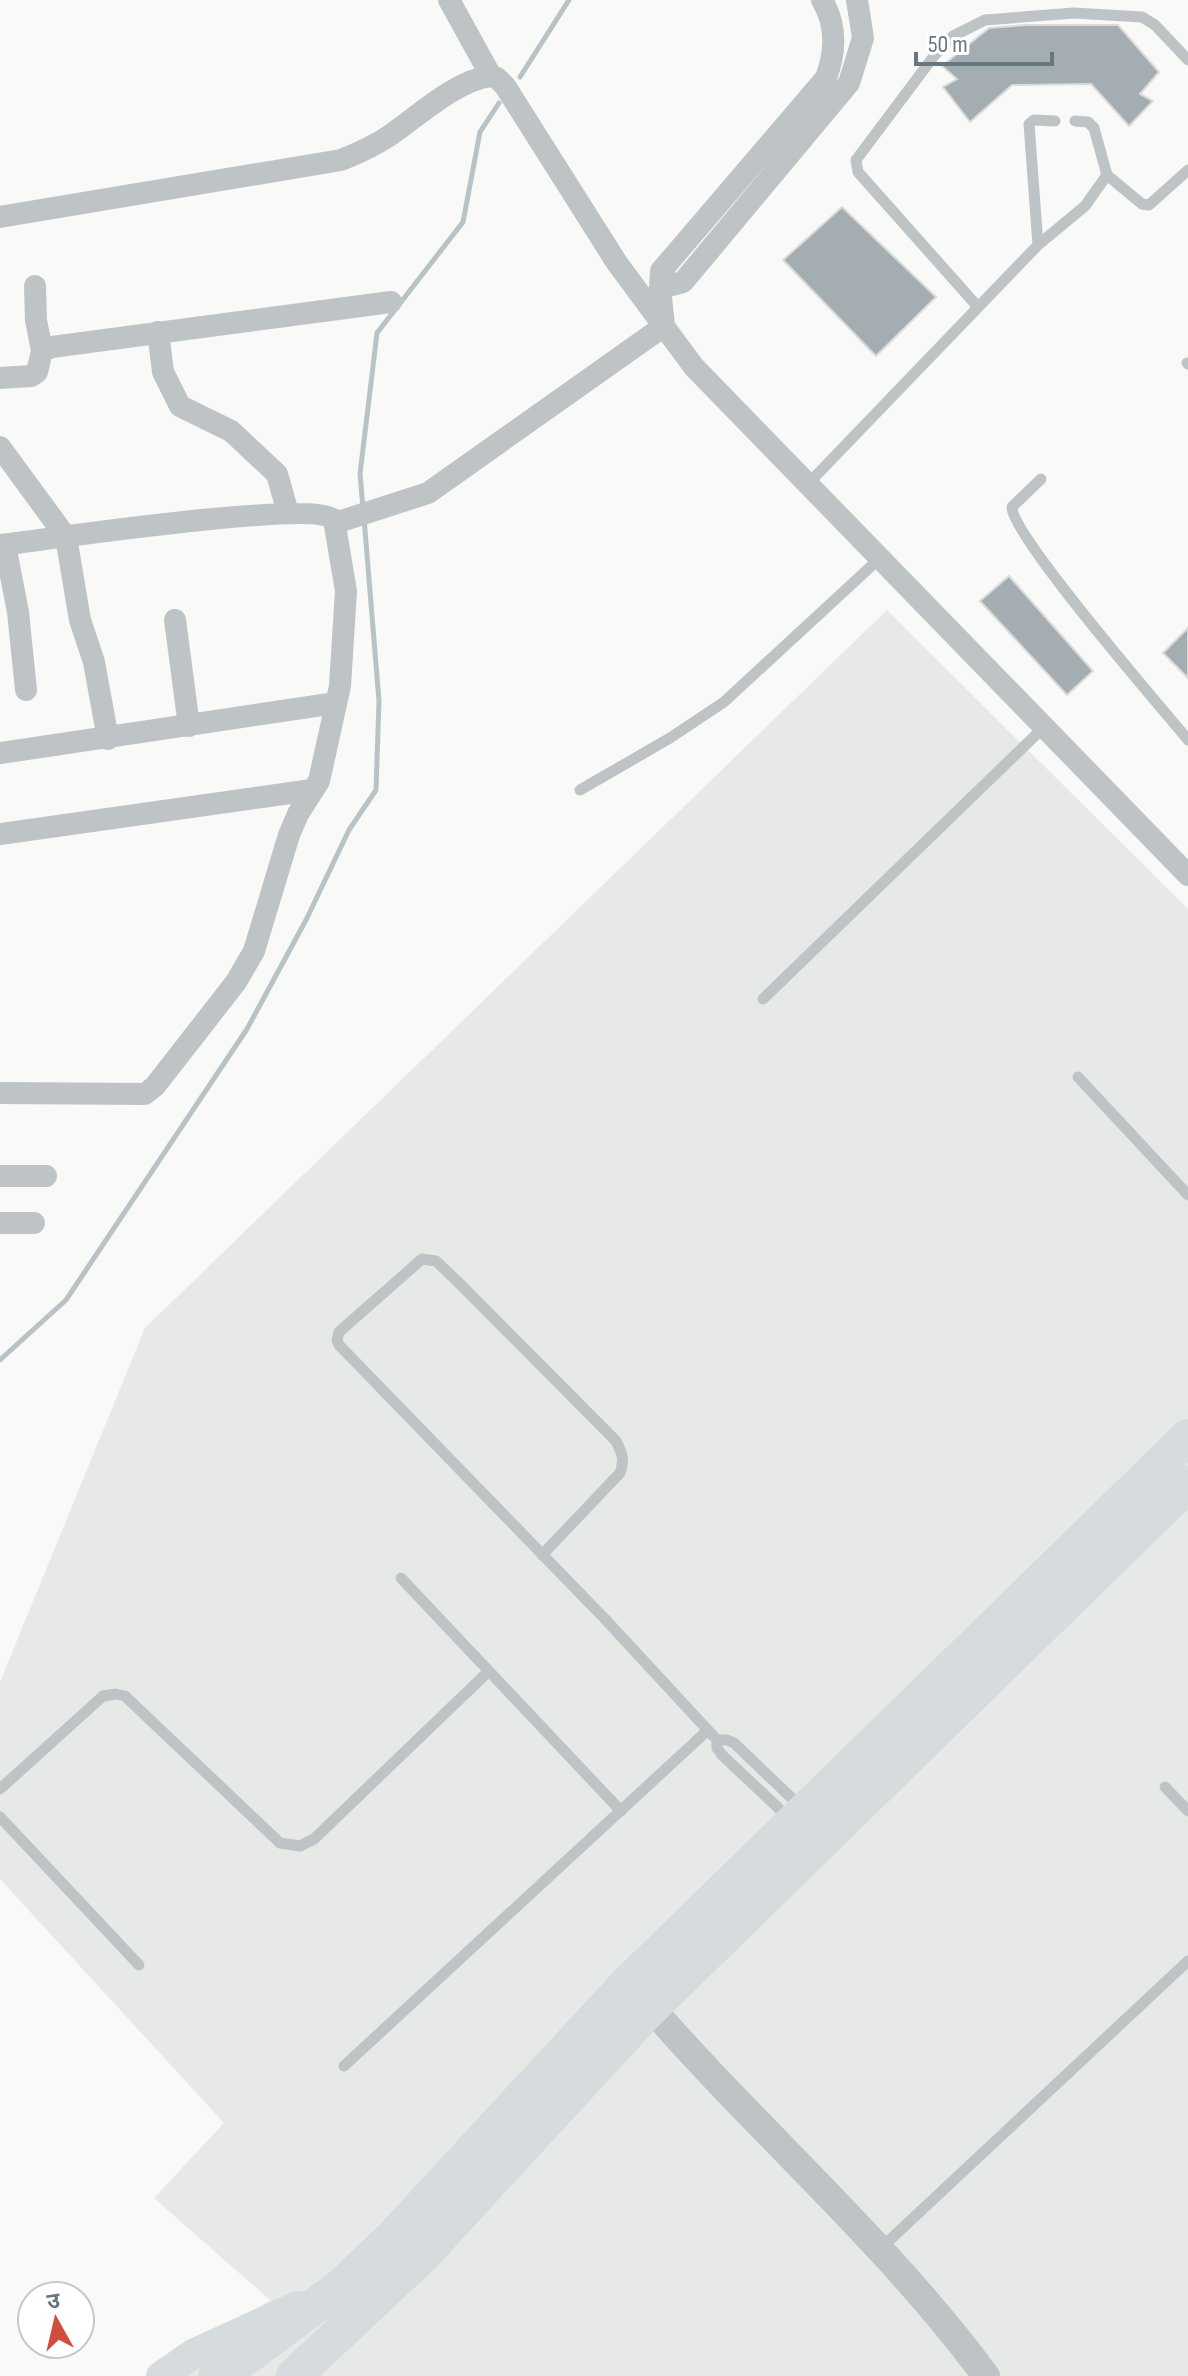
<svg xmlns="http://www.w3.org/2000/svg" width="1188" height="2376" font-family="'Sofia Sans Condensed','Noto Sans Devanagari',sans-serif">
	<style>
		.built { fill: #e7e9e7 }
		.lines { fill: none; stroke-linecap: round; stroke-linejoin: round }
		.stream { stroke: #b7c3c6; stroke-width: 5 }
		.building { fill: #a4aeb2; stroke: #dbdbda; stroke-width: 2 }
		.service { stroke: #bec4c6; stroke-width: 11 }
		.minor { stroke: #bec4c6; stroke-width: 22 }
		.tertiary { stroke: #bec4c6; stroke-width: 28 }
		.secondary { stroke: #d6dbdd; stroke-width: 30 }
		.trunk { stroke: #d6dbdd; stroke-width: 36 }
	</style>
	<rect width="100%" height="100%" fill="#f9f9f7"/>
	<path class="built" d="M887,610l301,299v1467h-1034l116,-76 -116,-102 70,-75 -224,-244v-197l145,-354z"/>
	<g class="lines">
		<path class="stream" d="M520,77l49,-77
			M363,508l-3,-34 17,-141 86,-111 17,-90 19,-29
			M0,1360l66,-60 181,-271 59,-109 43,-90 27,-40 3,-89 -15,-183"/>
	</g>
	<path class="building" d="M1026,25h92l41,47 -19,22 13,7 -24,25 -38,-42 -79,1 -42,37 -27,-35 14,-8 -15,-13 47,-38z
		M842,207l94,90 -60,59 -93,-96z
		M1009,576l84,95 -26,24 -87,-94z
		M1188,628v50l-25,-25z"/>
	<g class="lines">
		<path class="service" d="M1107,175l35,29 7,1 39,-35
			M1038,245l47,-39 22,-31 -13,-47 -6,-6 -13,-1
			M978,307l-120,-135 -2,-12 78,-104 19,-20 32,-16 89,-7 68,4 13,8 33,35
			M1187,363l1,1
			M1041,479l-29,28c-1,28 149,200 176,233
			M808,484l230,-239 -9,-121 5,-4 21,1
			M580,790l90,-52 54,-36 156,-144
			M763,999l281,-272
			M1078,1077l110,118
			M542,1555l78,-82c5,-13 2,-20 -4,-32l-157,-158 -23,-22 -14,-2 -83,73 -2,8 2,5 266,274 112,121v8l5,7 68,64
			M401,1578l220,233
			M717,1740h10l7,3 68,65
			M1165,1787l23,24
			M0,1789l103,-93 13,-2 9,2 155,147 20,3 14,-7 175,-168
			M0,1817l139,148
			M344,2066l364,-336
			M879,2250l309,-289"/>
		<path class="minor" d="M449,0l42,76 6,2 8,8 112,177 77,104 494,508
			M0,217l341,-57c18,-7 35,-15 51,-26 27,-19 65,-54 99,-58
			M35,286l1,34 6,31
			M660,288l23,-6 166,-199 14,-45 -6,-38
			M158,332l5,40 17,34 51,25 46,43 11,39
			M0,378l31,-2 6,-4 5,-21 10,-4 339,-45
			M0,447l66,90 14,83 14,42 14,77
			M335,523l93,-30 236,-167 -4,-38 1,-17 165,-193c10,-27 11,-53 -4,-78
			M0,545c44,-5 314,-46 334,-25l12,71 -6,95 -21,95 -21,33 -9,21 -35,116 -18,31 -81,104 -10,8 -145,-1
			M5,545l13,67 8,78
			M175,620l14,106
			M0,753l336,-50
			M0,834l312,-44
			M0,1176h46
			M0,1223h34"/>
		<path class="tertiary" d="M640,1995c111,130 244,243 346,381"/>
		<path class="secondary" d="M161,2376l32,-22 105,-48"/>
		<path class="trunk" d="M216,2376l33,-21 90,-67 54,-51 231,-250 564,-550
			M294,2376l128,-120 223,-242 543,-530"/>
	</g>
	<g transform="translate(56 2320) rotate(352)"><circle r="38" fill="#ffffff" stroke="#c2c9cc" stroke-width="2"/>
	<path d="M0-6L14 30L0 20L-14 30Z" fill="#d34d3e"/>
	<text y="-12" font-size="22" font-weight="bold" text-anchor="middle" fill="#66787f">उ</text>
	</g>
	<path d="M916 52v12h136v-12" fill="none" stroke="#66787f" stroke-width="4"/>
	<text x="928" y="52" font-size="24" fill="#66787f" stroke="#ffffff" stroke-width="6" paint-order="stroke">50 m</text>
</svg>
